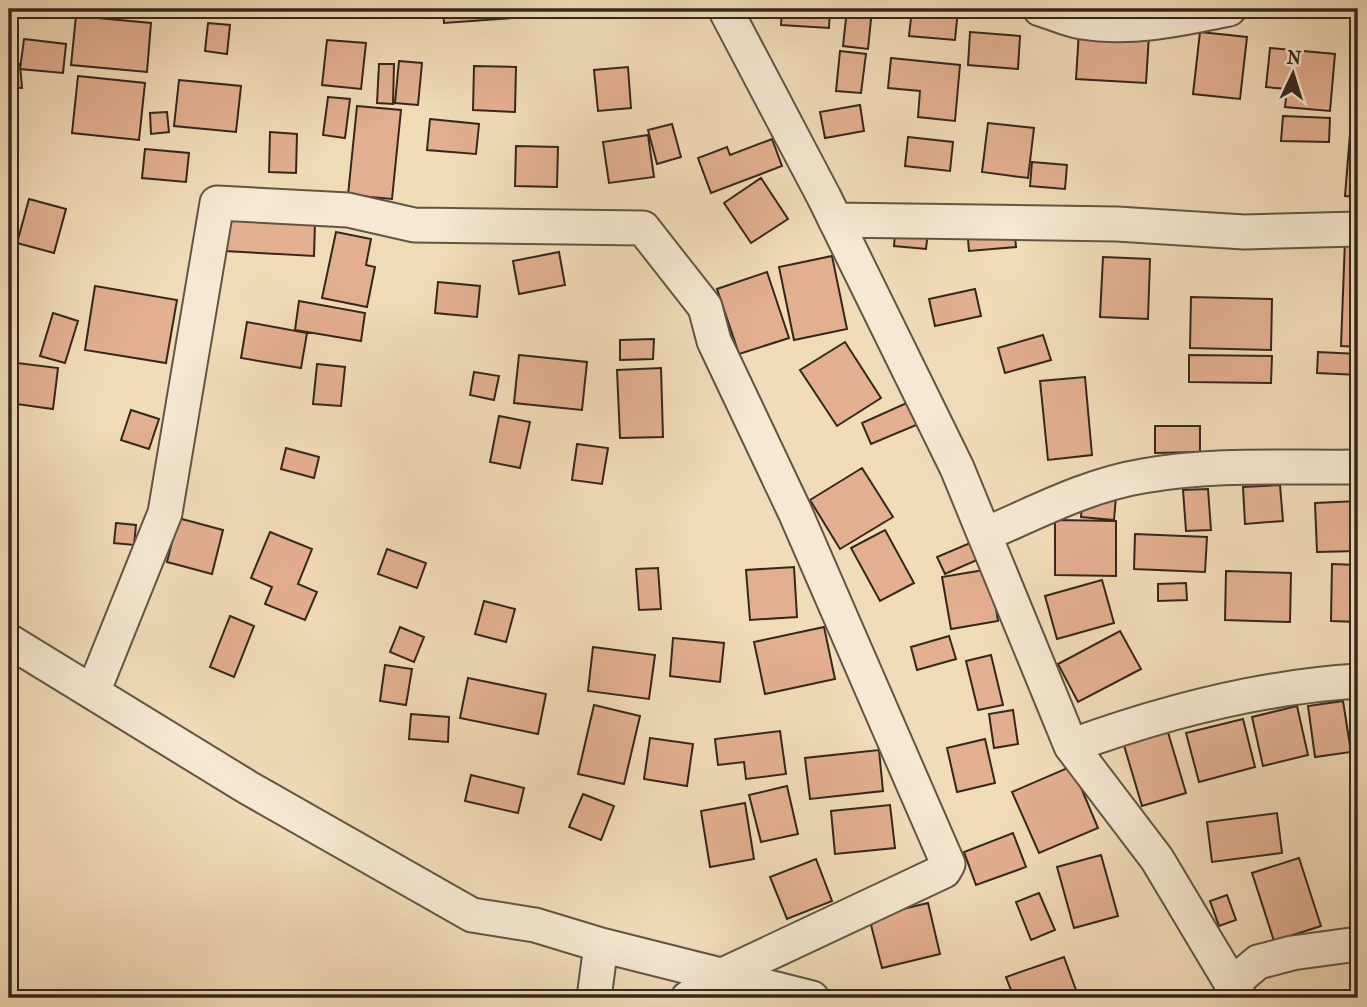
<svg xmlns="http://www.w3.org/2000/svg" width="1367" height="1007" font-family="'IM FELL French Canon',serif">
	<style>
		.building { fill: #e4af91; stroke: #33281c; stroke-width: 2 }
		.lines { fill: none; stroke-linecap: round; stroke-linejoin: round }
		.minor-casing { stroke: #625543; stroke-width: 37 }
		.minor { stroke: #f6e8d2; stroke-width: 33 }
	</style>
	<rect width="100%" height="100%" fill="#f1dcb9"/>
	<filter id="stains"><feTurbulence type="fractalNoise" baseFrequency=".00286" numOctaves="4"/><feColorMatrix values="0 0 0 0 .2 0 0 0 0 .09 0 0 0 0 .02 0 0 0 .5 -.17"/></filter>
	<radialGradient id="worn" r=".72"><stop offset=".6" stop-color="#630" stop-opacity="0"/><stop offset="1" stop-color="#630" stop-opacity=".3"/></radialGradient>
	<path class="building" d="M443,9h69v9l-68,5z
		M782,9h48l-1,19 -48,-3z
		M847,9h25l-4,40 -25,-3z
		M912,9h46l-3,31 -46,-4z
		M76,16l75,7 -4,49 -76,-7z
		M208,23l22,2 -3,29 -22,-3z
		M1079,31l70,4 -3,48 -70,-4z
		M970,32l50,4 -2,33 -50,-4z
		M1200,32l47,5 -7,62 -47,-5z
		M24,39l42,5 -3,29 -43,-4z
		M327,40l39,3 -5,46 -39,-4z
		M1270,48l65,6 -5,57 -45,-4 2,-18 -21,-2z
		M840,51l26,3 -5,39 -25,-2z
		M891,58l69,7 -5,56 -37,-4 2,-26 -32,-3z
		M399,61l23,2 -4,42 -23,-2z
		M9,64h11l2,24 -13,-1z
		M379,64h15l-1,40 -16,-1z
		M474,66l42,1 -1,45 -42,-2z
		M628,67l3,41 -33,3 -4,-41z
		M78,76l67,7 -6,57 -67,-7z
		M179,80l62,6 -5,46 -62,-6z
		M328,97l22,2 -5,39 -22,-3z
		M860,105l4,26 -39,7 -5,-26z
		M357,106l44,4 -9,89 -44,-4z
		M167,112l2,20 -18,2 -1,-21z
		M1283,116l47,2 -1,24 -48,-1z
		M430,119l49,5 -3,30 -49,-4z
		M988,123l46,5 -6,50 -46,-6z
		M672,124l9,33 -24,7 -9,-34z
		M270,132l27,2 -1,39 -27,-1z
		M1350,134h8v63l-13,-1z
		M648,135l6,42 -45,6 -6,-41z
		M908,137l45,5 -3,29 -45,-5z
		M772,139l10,27 -71,27 -13,-35 29,-11 3,8z
		M516,146l42,1 -1,40 -42,-1z
		M145,149l44,4 -3,29 -44,-4z
		M1032,162l35,3 -2,24 -35,-3z
		M761,178l27,41 -37,24 -27,-40z
		M29,199l37,10 -12,44 -37,-10z
		M227,218l88,4 -1,34 -89,-5z
		M896,220l33,3 -3,26 -32,-3z
		M1014,224l2,23 -47,4 -2,-23z
		M336,232l35,7 -5,26 9,2 -8,40 -45,-9z
		M1345,240h13v107l-17,-1z
		M559,252l6,33 -46,9 -6,-33z
		M832,256l15,73 -53,11 -15,-73z
		M1103,257l47,2 -2,60 -48,-2z
		M767,272l22,66 -50,16 -22,-65z
		M438,282l42,4 -3,31 -42,-4z
		M95,286l82,14 -11,63 -81,-13z
		M975,289l6,27 -46,10 -6,-27z
		M1191,297l81,2 -1,51 -81,-2z
		M299,301l66,12 -4,28 -66,-11z
		M53,313l25,8 -13,42 -25,-7z
		M247,322l60,11 -6,35 -60,-10z
		M1043,335l8,25 -46,13 -7,-25z
		M654,339l-1,20 -33,1v-20z
		M845,342l36,56 -44,28 -37,-56z
		M1318,352l40,2v21l-41,-2z
		M519,355l68,7 -5,48 -68,-7z
		M1189,355l83,1 -1,27 -82,-1z
		M9,362l49,6 -5,41 -44,-6z
		M317,364l28,3 -4,39 -28,-2z
		M661,368l2,69 -43,1 -3,-68z
		M474,372l25,4 -5,24 -24,-5z
		M1085,377l7,78 -44,5 -8,-79z
		M911,401l10,22 -50,21 -9,-21z
		M131,410l28,9 -10,30 -28,-9z
		M499,416l31,6 -10,46 -30,-6z
		M1155,426h45v26l-45,1z
		M577,444l31,4 -6,36 -30,-4z
		M286,448l33,9 -5,21 -33,-9z
		M862,468l31,49 -53,32 -30,-49z
		M1280,485l3,36 -38,3 -2,-37z
		M1208,489l3,41 -25,1 -3,-41z
		M1083,493l33,4 -2,23 -33,-3z
		M1358,501v50l-41,1 -2,-49z
		M178,518l45,12 -11,44 -45,-12z
		M1055,520l61,1v55l-61,-1z
		M116,523l20,2 -2,20 -20,-2z
		M885,530l29,53 -34,18 -29,-53z
		M270,532l42,17 -14,35 19,8 -12,28 -40,-16 7,-17 -21,-9z
		M1135,534l72,3 -2,35 -71,-3z
		M970,543l7,17 -32,14 -8,-17z
		M387,549l39,14 -9,25 -39,-14z
		M1332,564l26,1v57l-27,-1z
		M794,567l3,50 -47,3 -4,-50z
		M658,568l3,41 -22,1 -3,-41z
		M990,569l8,52 -47,8 -9,-52z
		M1226,571l65,2 -1,49 -65,-2z
		M1102,580l12,43 -57,16 -12,-43z
		M1186,583l1,17 -29,1v-17z
		M484,601l31,8 -9,33 -31,-8z
		M230,616l24,10 -20,51 -24,-10z
		M400,627l24,10 -10,25 -24,-10z
		M824,627l11,52 -70,15 -11,-52z
		M1120,631l21,38 -63,33 -20,-38z
		M949,636l7,23 -39,11 -6,-23z
		M673,638l51,5 -4,39 -50,-6z
		M593,647l62,8 -6,44 -61,-8z
		M991,655l12,50 -25,5 -12,-49z
		M385,665l27,4 -6,36 -26,-4z
		M468,678l78,16 -8,40 -78,-16z
		M1343,701l8,51 -36,5 -7,-51z
		M594,705l46,11 -16,68 -46,-10z
		M1297,706l11,49 -45,11 -11,-49z
		M1013,710l5,34 -24,4 -5,-34z
		M411,714l38,3 -1,25 -39,-3z
		M1243,719l12,48 -56,15 -13,-49z
		M1167,729l19,64 -44,13 -19,-64z
		M780,731l6,43 -40,5 -2,-17 -26,3 -3,-26z
		M650,738l43,6 -6,42 -43,-7z
		M985,739l10,44 -38,9 -10,-44z
		M879,750l4,41 -73,8 -5,-41z
		M1072,766l26,62 -59,25 -27,-61z
		M471,775l53,13 -6,25 -53,-12z
		M787,786l11,48 -37,8 -12,-47z
		M583,794l31,12 -13,34 -32,-13z
		M745,803l9,56 -44,8 -9,-56z
		M890,805l5,43 -60,6 -4,-43z
		M1277,813l5,40 -70,9 -5,-40z
		M1013,833l13,34 -50,18 -12,-33z
		M1101,855l17,61 -44,12 -17,-61z
		M1299,858l22,68 -47,15 -22,-68z
		M816,859l16,42 -45,18 -17,-42z
		M1039,893l16,37 -24,10 -15,-38z
		M1227,895l9,25 -17,6 -9,-25z
		M928,903l12,51 -58,14 -13,-51z
		M1064,957l12,33 -25,8h-37l-8,-21z"/>
	<g class="lines">
		<g class="minor-casing">
			<path id="minor" d="M725,9l99,188 133,271 114,278 86,113 83,139
				M1040,9c14,4 28,11 42,13 49,8 99,-3 147,-13
				M835,220l282,4 127,8 114,-3
				M986,534c51,-22 102,-49 157,-58 70,-13 145,-8 215,-9
				M9,641l238,146 225,128 63,10 66,20 211,53
				M93,692l72,-179 52,-310 131,7 66,15 229,3 62,79 9,34 81,171 153,352 -4,7 -219,103 -37,24
				M1071,746c93,-34 189,-59 287,-65
				M1232,984l26,-22 34,-9 66,-9
				M594,998l7,-53"/>
		</g>
		<use href="#minor" class="minor"/>
	</g>
	<rect width="1367" height="1007" fill="none" stroke="#f1dcb9" stroke-width="35"/>
	<rect x="10" y="10" width="1346" height="986" fill="none" stroke="#33281c" stroke-width="3.5"/>
	<rect x="18" y="18" width="1332" height="972" fill="none" stroke="#33281c" stroke-width="2"/>
	<g transform="translate(1293 74) rotate(4)" stroke="#f6e8d2" stroke-width="5" paint-order="stroke">
	<path d="M0-5L12 26L0 18L-12 26Z" fill="#33281c"/>
	<text y="-10" font-size="19" font-weight="bold" text-anchor="middle" fill="#33281c">N</text>
	</g>
	<rect width="100%" height="100%" filter="url(#stains)"/>
	<rect width="100%" height="100%" fill="url(#worn)"/>
</svg>
